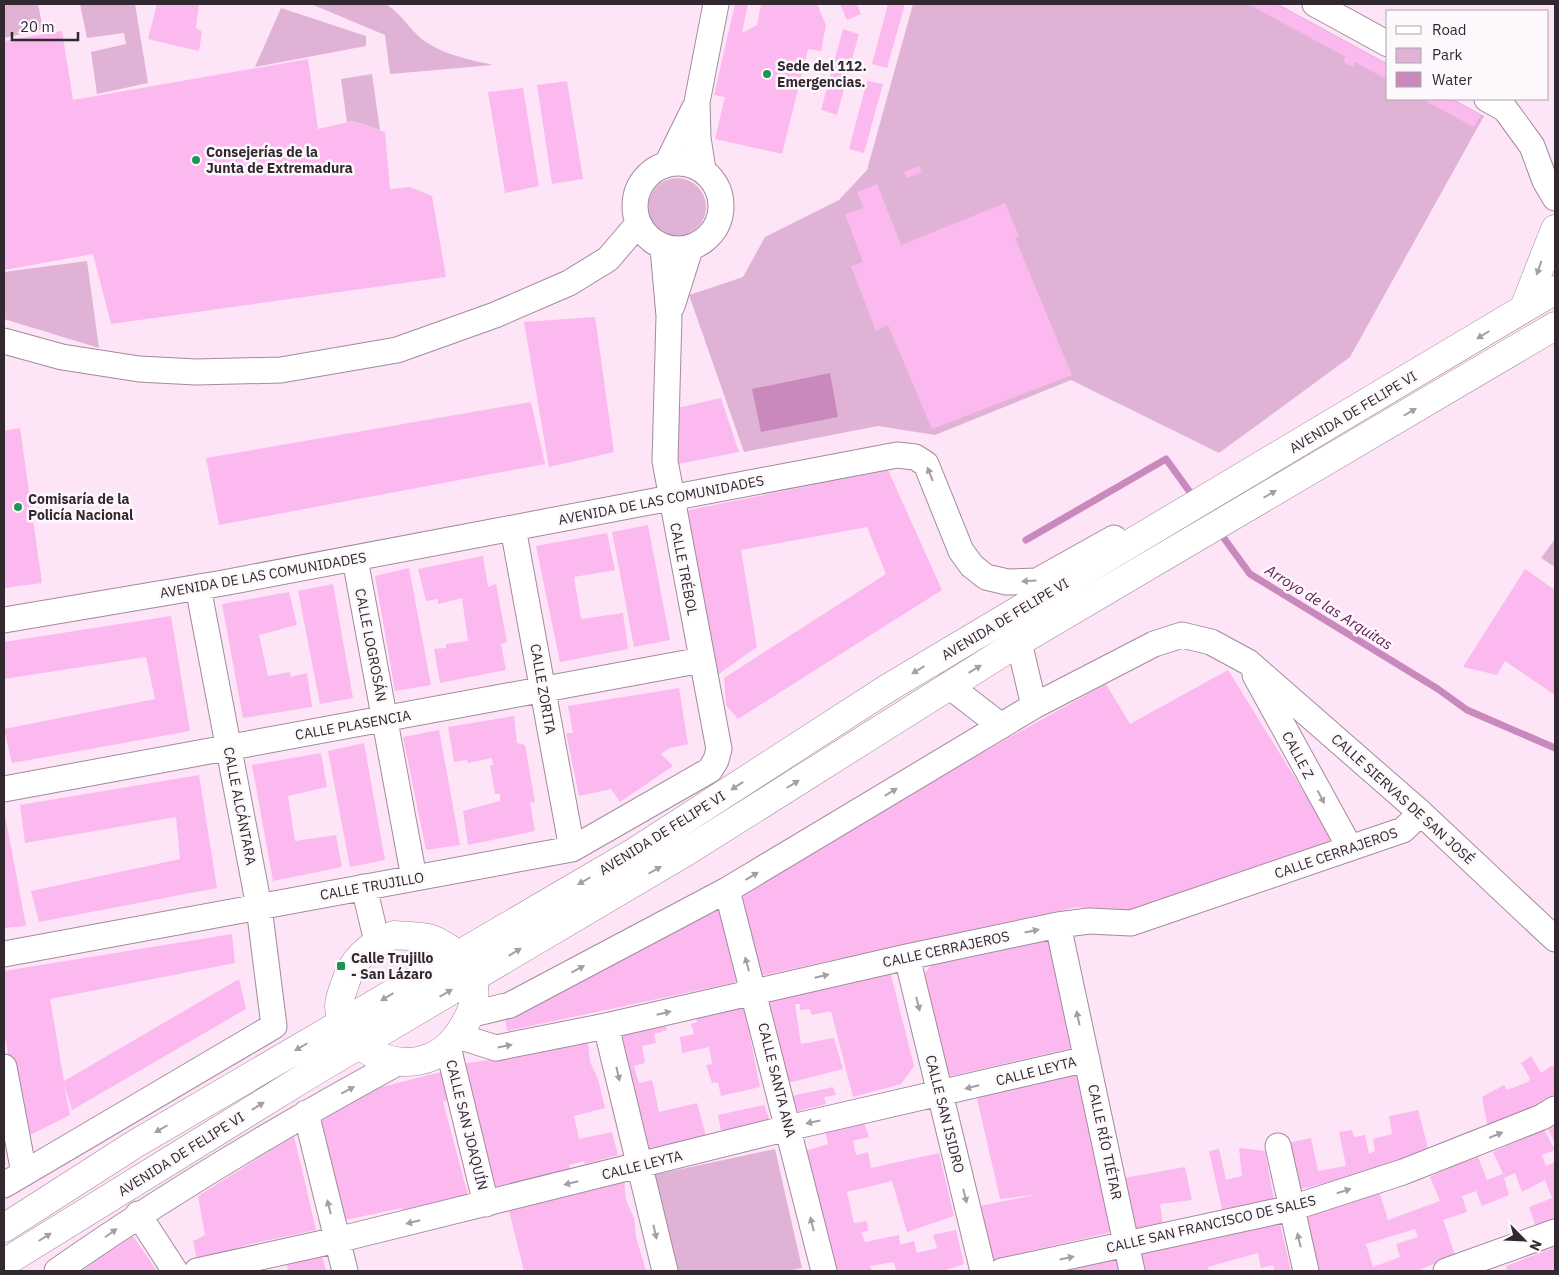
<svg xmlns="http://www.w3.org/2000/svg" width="1559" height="1275" font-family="'IBM Plex Sans',sans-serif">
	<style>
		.green { fill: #e0b3d6 }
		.water { fill: #ca89bd }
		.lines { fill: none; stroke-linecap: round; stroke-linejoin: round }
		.stream { stroke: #ca89bd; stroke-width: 7 }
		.building { fill: #fcb9ef; fill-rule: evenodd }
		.minor-casing { stroke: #a28b9d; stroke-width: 27 }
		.highway-casing { stroke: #a28b9d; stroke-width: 29 }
		.minor { stroke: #fff; stroke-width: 25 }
		.highway { stroke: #fff; stroke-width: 28 }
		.oneway { fill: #a39fa2 }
		.poi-dot { fill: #1b9755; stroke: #fdf8fc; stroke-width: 2 }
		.labels { text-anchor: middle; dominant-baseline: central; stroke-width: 5; stroke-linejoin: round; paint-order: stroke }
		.poi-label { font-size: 14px; font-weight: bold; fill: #322930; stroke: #fdf8fc; text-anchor: start }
		.street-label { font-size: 14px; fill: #322930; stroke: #fdf8fc }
		.water-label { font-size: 15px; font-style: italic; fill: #631659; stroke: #fdf8fc }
	</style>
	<rect width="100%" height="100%" fill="#fde4f7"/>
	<path class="green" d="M4,4h34l5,25 -39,9z
		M80,4h55l13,79 -51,11 -6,-42 35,-8 -2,-11 -37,5z
		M311,4h75c16,10 25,28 40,38 19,13 45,18 67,23l-103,9 -5,-39z
		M913,4h365l110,60v35h65l31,17 -134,241 -131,96 -148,-73 -136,55 -57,-9 -134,26 -55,-157 54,-18 22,-40 74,-37 28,-30z
		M281,8l85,28v10l-111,21z
		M372,74l8,56 -27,-9 -6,1 -6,-43z
		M648 207a29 29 0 1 1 58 0a29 29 0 1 1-58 0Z
		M87,261l12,87 -95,-29v-47z
		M1555,539v28l-14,-9z
		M775,1149l27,119 -15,3h-115l-23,-95z"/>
	<path class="water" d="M830,373l8,44 -77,15 -9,-43z"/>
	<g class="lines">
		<path class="stream" d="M1218,530l32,44 188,115 29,21 88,38
			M1026,540l140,-81 29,40"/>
	</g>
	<path class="building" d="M157,4h42l-3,24 6,4 -3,19 -51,-12z
		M735,4h13l-6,29 15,-8 4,-21h56l9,21 -5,26 -13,-2 -26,105 -67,-15 10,-42 -11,-2z
		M840,4h17l4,10 -14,6z
		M888,4h17l-18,64 -15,-4z
		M1248,4h28l112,61v15l-33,-18 -2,5 -10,-5 3,-5z
		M843,29l16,5 -22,81 -16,-5z
		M62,31l11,69 235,-41 10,70 35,-8 32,11 5,57 20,-2 22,9 14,81 -335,47 -18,-70 -89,16v-229z
		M567,81l16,98 -31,5 -15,-99z
		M867,81l16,3 -19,69 -15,-4z
		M523,88l16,98 -34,7 -17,-101z
		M1422,99h28l31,16 -7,12z
		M919,166l3,6 -15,6 -3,-6z
		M877,184l24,61 104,-42 14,33 -4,2 57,137 -140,54 -44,-104 -12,6 -25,-65 12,-4 -18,-48 19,-6 -7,-16z
		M595,317l19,135 -65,15 -25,-145z
		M721,398l18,54 -61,12 -1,-56z
		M531,402l14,62 -326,61 -13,-67z
		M20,428l22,155 -38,5v-157z
		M888,470l54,120 -204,129 -12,-14 -2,-27 162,-104 -19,-47 -126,23 16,97 -41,29 -32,-165z
		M648,525l22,115 -36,7 -22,-115z
		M607,533l8,37 -41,7 7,42 42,-6 5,36 -68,13 -24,-116z
		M483,556l5,31 8,-3 11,58 -6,2 5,26 -66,13 -6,-34 12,-1v-4l22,-3 -6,-43 -24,6v-5l-12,2 -8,-32z
		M409,568l22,117 -36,6 -20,-115z
		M1525,569l30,21v105l-50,-34 -8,14 -34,-8z
		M333,584l20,114 -33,6 -22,-113z
		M289,592l8,33 -38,10 9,41 22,-4 1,5 16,-4 5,34 -69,11 -21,-114z
		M171,616l19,115 -178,32 -8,-34 151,-30 -9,-42 -142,22v-37z
		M1228,670l108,174 -207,68 -52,-5 -322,70 -23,-86 239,-139 10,1 125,-69 24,40z
		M679,688l9,56 -18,4 -9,6 12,12 -53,36 -9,-13 -32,7 -13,-63h7l-5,-27z
		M514,716l3,27 8,2 10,57 -5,1 5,28 -67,14 -5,-34 37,-10v-7h-5l-5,-29h3l-1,-7 -24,5 -1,-3 -13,2 -6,-35z
		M439,730l21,115 -34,5 -23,-113z
		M364,743l21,117 -35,7 -22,-116z
		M321,753l6,34 -39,9 7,45 41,-6 6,32 -69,14 -21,-116z
		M199,775l18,113 -178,34 -8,-31 149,-32 -4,-42 -151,26 -5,-38z
		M4,810l22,116 -22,2z
		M724,901l18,80 -235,50 -2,-13z
		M232,934l3,29 -185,36 14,82 175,-102 7,30 -174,101 -8,-26 6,31 -40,20 -7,-3 -19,-100v-61z
		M1048,937l28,110 -125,29 -13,-10 -24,-79 18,-23z
		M890,971l24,95 -13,18 -48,13 -22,-86 -19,4 -2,-6 -10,1v-6h-5l6,40 33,-6 9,31 -51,13h-12l-15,-82z
		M744,1007l16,80 -39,9 -3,-14 -6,1 -6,-18 6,-1 -3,-17 -27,6 -2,-16 14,-3 -3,-10 6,-2 -1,-6z
		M665,1022l2,8 -13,4 2,9 -14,3 3,17 -11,3 5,17 13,-3 7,32 38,-9 9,33 -65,14 -33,-115z
		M588,1041l2,21 8,17 7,29 -31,8 5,23 33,-7 6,23 -33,9 -1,-3 -15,4 1,4 -80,19 -30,-124 65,-9z
		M1531,1056l10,17 12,-8 2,4v28l-67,31 -6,-31 22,-12 3,5 21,-8 2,-3 -9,-16z
		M1075,1071l41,160 -128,30 -13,-54 59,-12 -34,4 -24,-105z
		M441,1072l7,28 -5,2 25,93 -66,15v-2l-66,14 -23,-96 57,-36z
		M833,1087l3,8 -12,2 2,7 -36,9 -3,-16z
		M764,1105l6,16 -49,10 -3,-16z
		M1418,1110l11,42 -58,20 -78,19 -10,-47 28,-6 7,33 28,-5 -7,-34 13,-2 2,7 11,-2 4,19 6,-3 -2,-12 19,-5 -3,-18z
		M863,1120l6,17 -16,4 3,14 12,-3 3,16 68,-15 15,63 -47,16 -15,-51 -45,11 7,31 13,-2 1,10 -7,1 4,10 34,-7 1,10 14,-4 3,12 20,-5 -4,-13 23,-5 8,34 -21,7h-47l-2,-9 -24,4 2,5h-43l-31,-118 30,-9 -3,-13z
		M1555,1120v24l-9,-19z
		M1544,1129l11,21 -13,5 4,11 9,-4v61l-18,7 -8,-23 23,-9 -7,-18 -23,12 -7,-19 -11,5 5,17 -27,11 -6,-15 -14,5 5,16 -24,8 12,35 -38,16h-100l-14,-58 76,-22 9,29 52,-19 -10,-24 21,-10 27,-10 9,23 16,-6 -10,-22zM1415,1229l3,8 -22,7 4,13 -27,10 -7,-23z
		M294,1136l22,94 -66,14 -53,16 -4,-19 12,-6 -7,-39z
		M1239,1148l26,3 9,49 -51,13 -14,-62 10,-2 7,31 16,-4z
		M1185,1167l7,33 -32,4 3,20 -30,5 -9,-51z
		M624,1179l2,21 8,18 2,19 10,34h-122l-16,-64z
		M1279,1219l12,52h-16l-2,-6 -12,3 -3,-15 -50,14 1,4h-72l-2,-17 94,-19z
		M133,1236l24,35h-75l23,-17z
		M1555,1247v24h-48l-1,-5z
		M321,1251l5,20h-38l-2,-13z
		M1118,1258l3,13h-61v-1z"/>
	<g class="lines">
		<g class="minor-casing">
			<path id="minor" d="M1315,4l73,40
				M1487,99l18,10 27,37 13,35 10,17
				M635 206a43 43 0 1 1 86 0a43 43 0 1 1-86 0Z
				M667,164l27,-55
				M703,170l-5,-32 -1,-36 19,-98
				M672,306l18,-57
				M4,341l58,16 77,12 57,3 85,-2 116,-20 98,-35 74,-32 39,-24 30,-35
				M513,528l59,321
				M355,559l59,319
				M4,620l219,-37 674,-128 18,2 11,7 35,87 11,15 14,11 21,5 30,-1 77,-43
				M1019,642l15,64
				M1255,675l95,173
				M948,685l53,41
				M4,789l698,-129
				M364,887l13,55
				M727,890l97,381
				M1058,925l74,346
				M4,954l568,-105 138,-79 6,-10 3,-11 -54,-288 4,-145 -6,-68
				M907,957l76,314
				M469,1015l41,-10 217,-115 307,-184 120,-62 28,-9 29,7 37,20 173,151 134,126
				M606,1026l59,245
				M458,1036l38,12 110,-22 301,-69 151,-32 31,-4 42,2 272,-93 18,-17
				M448,1047l38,157
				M4,1067l20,106
				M306,1113l39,158
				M1278,1146l28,125
				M4,1185l270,-159 -15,-119 -61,-320
				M138,1214l37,57
				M57,1271c110,-77 224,-145 342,-209
				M197,1271l140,-31 451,-112 299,-69
				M1002,1271l290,-63 111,-36 139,-55 13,-8
				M1446,1271l109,-39"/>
		</g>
		<g class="highway-casing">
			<path id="highway" d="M1524,308l31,-79
				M394,935c11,1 23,1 34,3 6,1 12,5 17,8 27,15 38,45 22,74 -9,16 -19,30 -36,37 -36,16 -90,-9 -92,-51 0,-7 4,-16 6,-22 7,-25 25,-40 49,-49z
				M4,1228l131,-84 501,-293 252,-163 667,-398
				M4,1263l306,-189 379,-224 330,-208 536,-316"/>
		</g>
		<use href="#minor" class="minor"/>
		<use href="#highway" class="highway"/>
	</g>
	<defs><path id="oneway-solid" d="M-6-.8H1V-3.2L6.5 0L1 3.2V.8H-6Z" transform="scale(1.25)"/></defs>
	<g class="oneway">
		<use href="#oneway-solid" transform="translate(1539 268) rotate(109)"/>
		<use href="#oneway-solid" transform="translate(1483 335) rotate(148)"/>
		<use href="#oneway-solid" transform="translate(1410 412) rotate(-30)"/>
		<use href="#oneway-solid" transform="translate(930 474) rotate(-112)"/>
		<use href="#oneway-solid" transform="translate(1270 494) rotate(-30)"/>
		<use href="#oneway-solid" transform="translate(1029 581) rotate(177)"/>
		<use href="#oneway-solid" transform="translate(975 669) rotate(-31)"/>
		<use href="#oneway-solid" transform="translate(918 670) rotate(149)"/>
		<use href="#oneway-solid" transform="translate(793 784) rotate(-32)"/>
		<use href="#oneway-solid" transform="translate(737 786) rotate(147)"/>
		<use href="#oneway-solid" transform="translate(891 792) rotate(-31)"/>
		<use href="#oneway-solid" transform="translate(1321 797) rotate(62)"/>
		<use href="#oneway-solid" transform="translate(655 870) rotate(-30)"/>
		<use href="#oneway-solid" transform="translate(752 876) rotate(-31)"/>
		<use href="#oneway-solid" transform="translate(584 881) rotate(150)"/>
		<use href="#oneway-solid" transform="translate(1032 931) rotate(-12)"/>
		<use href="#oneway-solid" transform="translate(515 952) rotate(-31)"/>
		<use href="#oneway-solid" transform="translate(747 964) rotate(-105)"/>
		<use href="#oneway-solid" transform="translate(578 969) rotate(-28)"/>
		<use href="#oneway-solid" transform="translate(822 976) rotate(-13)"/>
		<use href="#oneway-solid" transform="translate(446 993) rotate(-31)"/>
		<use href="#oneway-solid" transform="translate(387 997) rotate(149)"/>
		<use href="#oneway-solid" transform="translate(918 1004) rotate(76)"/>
		<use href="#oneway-solid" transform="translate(664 1013) rotate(-13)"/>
		<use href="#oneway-solid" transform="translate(1078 1018) rotate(-102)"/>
		<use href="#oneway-solid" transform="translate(505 1046) rotate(-11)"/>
		<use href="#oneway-solid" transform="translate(301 1047) rotate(150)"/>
		<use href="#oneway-solid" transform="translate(618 1074) rotate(77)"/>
		<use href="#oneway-solid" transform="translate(972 1087) rotate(166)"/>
		<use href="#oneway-solid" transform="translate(348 1090) rotate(-28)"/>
		<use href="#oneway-solid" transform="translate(258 1106) rotate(-32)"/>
		<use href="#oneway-solid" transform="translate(813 1122) rotate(168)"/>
		<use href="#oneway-solid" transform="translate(161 1129) rotate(150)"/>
		<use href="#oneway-solid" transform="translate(1496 1135) rotate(-22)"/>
		<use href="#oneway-solid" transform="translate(571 1183) rotate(166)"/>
		<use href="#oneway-solid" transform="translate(1344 1191) rotate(-18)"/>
		<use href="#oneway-solid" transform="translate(965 1196) rotate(76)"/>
		<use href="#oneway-solid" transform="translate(329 1207) rotate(-104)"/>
		<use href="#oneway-solid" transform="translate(413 1222) rotate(166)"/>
		<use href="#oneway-solid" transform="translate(812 1224) rotate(-104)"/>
		<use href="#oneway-solid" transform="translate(655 1232) rotate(77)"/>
		<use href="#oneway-solid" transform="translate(111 1233) rotate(-35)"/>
		<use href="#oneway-solid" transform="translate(45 1237) rotate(-32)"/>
		<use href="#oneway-solid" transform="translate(1299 1240) rotate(-103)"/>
		<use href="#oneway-solid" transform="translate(1067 1258) rotate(-12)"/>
	</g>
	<g class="poi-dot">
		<circle cx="767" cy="74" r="5"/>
		<circle cx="196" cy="160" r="5"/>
		<circle cx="18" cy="507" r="5"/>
		<rect x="336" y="961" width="10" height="10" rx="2.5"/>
	</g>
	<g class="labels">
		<g class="poi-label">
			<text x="777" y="66">Sede del 112.<tspan x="777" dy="16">Emergencias.</tspan></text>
			<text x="206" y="152">Consejerías de la<tspan x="206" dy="16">Junta de Extremadura</tspan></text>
			<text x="28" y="499">Comisaría de la<tspan x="28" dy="16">Policía Nacional</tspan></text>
			<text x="351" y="958">Calle Trujillo<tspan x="351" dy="16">- San Lázaro</tspan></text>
		</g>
		<g class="street-label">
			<text transform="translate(1353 412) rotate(-31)">AVENIDA DE FELIPE VI</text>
			<text transform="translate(661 500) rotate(-11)">AVENIDA DE LAS COMUNIDADES</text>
			<text transform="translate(684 569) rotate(79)">CALLE TRÉBOL</text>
			<text transform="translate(263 575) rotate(-10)">AVENIDA DE LAS COMUNIDADES</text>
			<text transform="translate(1005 619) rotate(-31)">AVENIDA DE FELIPE VI</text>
			<text transform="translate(371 645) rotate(79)">CALLE LOGROSÁN</text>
			<text transform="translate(543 689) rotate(80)">CALLE ZORITA</text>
			<text transform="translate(353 725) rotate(-10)">CALLE PLASENCIA</text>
			<text transform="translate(1298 755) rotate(62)">CALLE Z</text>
			<text transform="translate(1403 799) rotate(42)">CALLE SIERVAS DE SAN JOSÉ</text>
			<text transform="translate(240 806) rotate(79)">CALLE ALCÁNTARA</text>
			<text transform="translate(662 833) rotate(-32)">AVENIDA DE FELIPE VI</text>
			<text transform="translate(1336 853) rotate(-19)">CALLE CERRAJEROS</text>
			<text transform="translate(372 886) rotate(-10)">CALLE TRUJILLO</text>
			<text transform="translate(946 949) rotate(-12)">CALLE CERRAJEROS</text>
			<text transform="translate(1036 1071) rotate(-14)">CALLE LEYTA</text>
			<text transform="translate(777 1080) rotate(76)">CALLE SANTA ANA</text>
			<text transform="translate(945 1114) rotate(76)">CALLE SAN ISIDRO</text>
			<text transform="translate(467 1125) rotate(76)">CALLE SAN JOAQUÍN</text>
			<text transform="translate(1105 1142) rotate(78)">CALLE RÍO TIÉTAR</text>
			<text transform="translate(181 1154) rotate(-32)">AVENIDA DE FELIPE VI</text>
			<text transform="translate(642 1165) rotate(-14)">CALLE LEYTA</text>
			<text transform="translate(1211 1224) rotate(-13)">CALLE SAN FRANCISCO DE SALES</text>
		</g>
		<g class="water-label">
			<text transform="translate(1329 607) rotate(32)">Arroyo de las Arquitas</text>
		</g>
	</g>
	<rect width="1559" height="1275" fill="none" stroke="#322930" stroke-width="10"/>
	<rect x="1386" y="10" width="162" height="90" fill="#fdf8fc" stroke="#aca5aa"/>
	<rect x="1396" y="26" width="25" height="8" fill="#ffffff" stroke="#aca5aa"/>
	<text x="1432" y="35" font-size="15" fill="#322930">Road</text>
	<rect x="1396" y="48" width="25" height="15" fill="#e0b3d6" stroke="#aca5aa"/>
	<text x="1432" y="60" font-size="15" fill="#322930">Park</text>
	<rect x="1396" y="72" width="25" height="15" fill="#ca89bd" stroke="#aca5aa"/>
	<text x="1432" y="85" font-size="15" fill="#322930">Water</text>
	<g transform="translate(1524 1240) rotate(114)" stroke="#fdf8fc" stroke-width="4" paint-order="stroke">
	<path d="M0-4L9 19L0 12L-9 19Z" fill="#322930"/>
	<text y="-8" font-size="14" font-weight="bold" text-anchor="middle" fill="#322930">N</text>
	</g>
	<path d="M12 32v8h66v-8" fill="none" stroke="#322930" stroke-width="2.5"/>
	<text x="20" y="32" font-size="15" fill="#322930" stroke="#fdf8fc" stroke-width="4" paint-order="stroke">20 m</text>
</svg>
